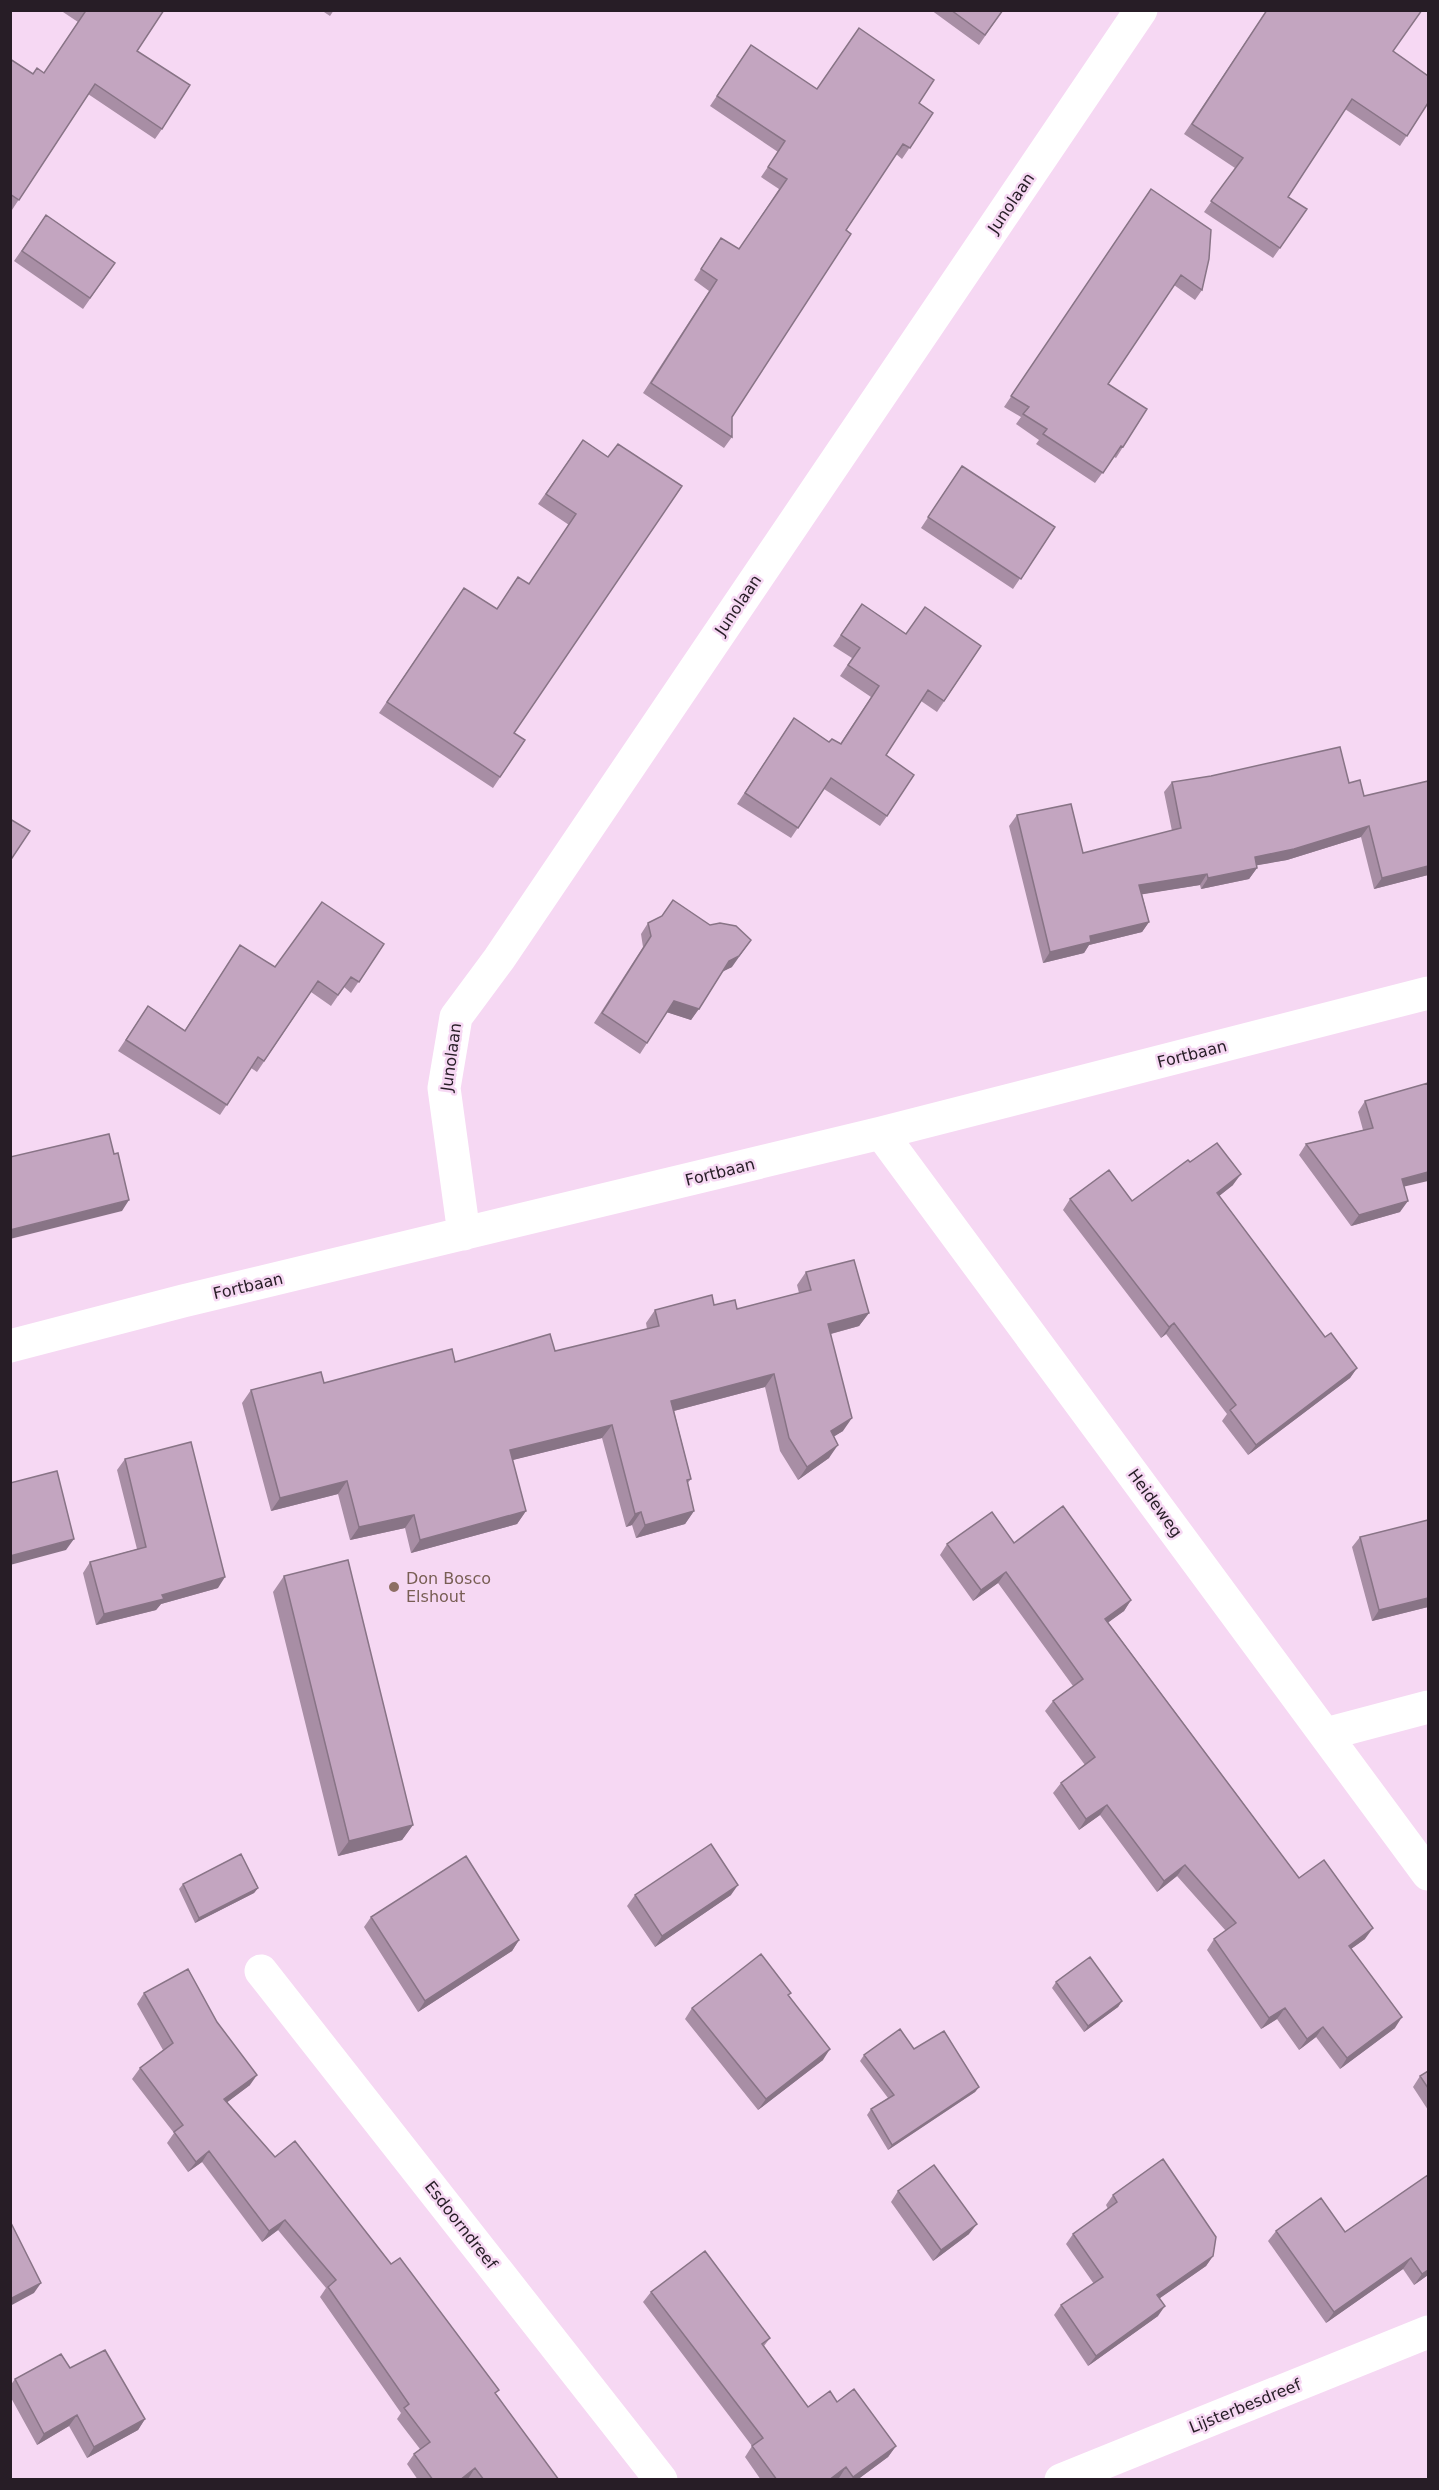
<svg xmlns="http://www.w3.org/2000/svg" width="1439" height="2490" font-family="'DejaVu Sans',sans-serif">
	<style>
		.lines { fill: none; stroke-linecap: round; stroke-linejoin: round }
		.minor { stroke: #fff; stroke-width: 33 }
		.wall { fill: #a88ea5 }
		.shaded-wall { fill: #887486 }
		.building { fill: #c3a5c0; stroke: #887486; stroke-width: 1.5 }
		.education-dot { fill: #8d6e63; stroke: #f6d8f3; stroke-width: 2 }
		.labels { text-anchor: middle; dominant-baseline: central; stroke-width: 5; stroke-linejoin: round; paint-order: stroke }
		.street-label { font-size: 16px; fill: #271d26; stroke: #f6d8f3 }
		.education-label { font-size: 16px; fill: #785e54; stroke: #f6d8f3; text-anchor: start }
	</style>
	<rect width="100%" height="100%" fill="#f6d8f3"/>
	<g class="lines">
		<path class="minor" d="M881,1133l547,741
			M464,1234l-20,-146 12,-71 43,-58 642,-949
			M10,1346l173,-45 698,-168 547,-140
			M1326,1734l102,-27
			M261,1971l400,509
			M1061,2480l367,-148"/>
	</g>
	<path class="wall" d="M60,10h104l-27,41 25,78 -7,10 -67,-45 -76,116 -2,-1v-150l23,15 11,-1 34,-51z
		M321,10h13l-4,6z
		M931,10h72l-24,35z
		M1267,10l126,41 35,52 -28,43 -55,-37 -57,88 -8,51 -7,10 -69,-46 31,-44 -51,-34z
		M751,45l65,44 103,14 14,10 -31,46 -6,-5 -50,76 -114,187v20l-8,11 -81,-55 66,-102 -15,-11 20,-32 7,-10 18,11 40,-60 -18,-12 17,-25 -68,-46z
		M1151,189l51,101 -7,10 -21,-15 -66,99 15,63 -7,11 -2,-1 -19,26 -59,-39 3,-4 -23,-16 5,-7 -17,-10z
		M46,215l69,48 -32,46 -69,-48z
		M583,440l25,17 -94,276 11,7 -32,48 -114,-75 85,-125 33,21 21,-32 11,7 40,-59 -31,-21z
		M962,466l93,61 -42,62 -92,-61z
		M862,604l44,30 75,12 -44,66 -16,-11 -35,54 1,61 -7,10 -56,-37 -33,49 -54,-34 57,-86 35,24 11,2 31,-47 -31,-21 12,-18 -19,-12z
		M1172,782l177,1 15,13 64,79 -54,14 -13,-52 -74,23 -30,5v3l-8,11 -48,10 -1,-4 -58,9 7,28 -7,10 -53,13 -5,8 -41,10 -34,-137 8,-11 66,38 89,-22 -8,-39z
		M648,923l84,44 -9,4 -32,49 -24,-8 -27,42 -46,-31 49,-76 -2,-13z
		M384,944l-33,49 -7,-6 -13,19 -20,-14 -54,80 -6,-4 -31,47 -102,-64 30,-45 37,24 55,-85 35,22z
		M1365,1101l39,86 -4,25 -49,14 -52,-71 7,-11 57,-14 -5,-18z
		M1190,1162l43,23 -14,11 106,141 32,31 -7,10 -102,77 -26,-34 5,-7 -61,-80 -5,4 -98,-128 7,-11 62,2z
		M806,1272l63,41 -10,13 -28,8 12,97 -9,5 -5,22 -31,22 -18,-29 -15,-64 -91,24 17,68 -4,5 7,27 -9,13 -49,14 -4,-13 -6,2 -24,-89 -90,22 14,51 -9,13 -106,29 -6,-25 -55,12 -12,-46 -67,17 -29,-108 9,-13 73,-7 131,-21 100,-11 92,-22 -1,-6 9,-13 59,-5 23,4 62,-16 -2,-8z
		M125,1459l93,129 -57,16 -5,6 -60,15 -13,-52 7,-11 47,-13 -20,-79z
		M1360,1537l68,70 -56,14 -20,-74z
		M1014,1543l117,57 -7,11 -16,11 191,256 66,61 -14,10 44,79 -55,41 -24,-32 -17,13 -22,-31 -16,10 -54,-79 7,-11 12,-8 -49,-55 -20,16 -57,-77 -21,15 -26,-37 8,-10 24,-18 -40,-54 8,-10 20,-15 -75,-103 -25,18 -33,-46 7,-11z
		M284,1576l129,249 -11,15 -64,16 -65,-264z
		M183,1884l75,4 -4,5 -59,30 -16,-34z
		M635,1895h96l-76,52 -28,-41z
		M371,1917l148,23 -7,11 -94,61 -54,-85z
		M1056,1982l66,19 -4,6 -34,25 -32,-44z
		M144,1993l106,92 -23,17 48,55 116,107 105,131 63,85h-91v-1l-1,1h-49l-11,-16 7,-10 6,-5 -23,-30 4,-6 -81,-116 6,-9 -48,-58 -16,12 -60,-80 -14,10 -21,-29 7,-10 -42,-54 8,-11 23,-18 -26,-46z
		M789,1996l34,64 -65,50 -73,-91 7,-11z
		M914,2049l65,38 -4,5 -87,58 -21,-35 4,-6 17,-11 -28,-37 4,-6z
		M1428,2071v39l-15,-23 7,-11z
		M1428,2175v100l-14,10 -11,-16 -77,54 -58,-82 8,-10 69,1z
		M898,2191l71,43 -36,27 -42,-59z
		M1113,2195l100,61 -7,10 -46,32 -2,18 -70,50 -34,-51 7,-10 33,-21 -28,-40 7,-10 35,-25 -2,-4z
		M651,2292l119,46 -6,8 44,61 29,-5 59,44 -8,11 -31,23h-17l-1,-2 -2,2h-76l-16,-23 7,-11 -109,-144z
		M15,2379l130,40 -7,11 -51,28 -18,-32 -32,19 -27,-49v-10z"/>
	<path class="shaded-wall" d="M1369,826l-8,11 -74,23 -40,7 8,-10z
		M1428,866v9l-54,14 8,-11z
		M1257,868l-8,11 -48,10 7,-11z
		M1207,874l-7,11 -68,11 7,-11z
		M1149,922l-7,10 -53,13 -5,8 -41,10 7,-11 40,-16z
		M751,940l-19,27 -10,5 7,-11z
		M674,1001l25,8 -8,11 -25,-8z
		M1428,1172v9l-34,8 8,-10z
		M1241,1174l-8,11 -24,19 8,-11z
		M129,1200l-7,11 -112,28v-9z
		M1408,1201l-8,11 -49,14 8,-11z
		M869,1313l-10,13 -40,11 9,-13z
		M1174,1323l-8,11 -5,4 8,-11z
		M1357,1368l-7,10 -102,77 8,-10z
		M774,1374l-9,13 -103,27 9,-13z
		M852,1418l-9,13 -21,13 9,-13z
		M612,1425l-10,13 -101,25 9,-13z
		M838,1445l-9,13 -31,22 9,-13z
		M347,1481l-9,13 -67,17 9,-13z
		M526,1511l-9,13 -106,29 9,-13z
		M694,1511l-9,13 -49,14 9,-13z
		M641,1512l-9,13 -6,2 9,-13z
		M414,1515l-9,13 -55,12 9,-13z
		M74,1539l-8,11 -56,15v-9z
		M1006,1572l-8,11 -25,18 8,-11z
		M225,1577l-7,11 -57,16 -5,6 -60,15 8,-11 58,-19z
		M1428,1598v9l-56,14 7,-11z
		M1131,1600l-7,11 -26,19 7,-11z
		M1107,1805l-7,10 -21,15 7,-11z
		M413,1825l-11,15 -64,16 11,-15z
		M1185,1865l-8,11 -20,16 7,-11z
		M738,1885l-7,10 -76,52 7,-11z
		M258,1888l-4,5 -59,30 4,-5z
		M1373,1928l-8,11 -24,17 8,-10z
		M519,1940l-7,11 -94,61 7,-11z
		M1122,2001l-4,6 -34,25 4,-6z
		M1285,2008l-8,11 -16,10 8,-11z
		M1402,2017l-7,11 -55,41 7,-11z
		M1323,2027l-7,10 -17,13 8,-11z
		M830,2049l-7,11 -65,50 8,-11z
		M257,2075l-7,10 -33,25 7,-11z
		M979,2087l-4,5 -87,58 4,-5z
		M209,2151l-7,11 -14,10 8,-10z
		M285,2220l-7,10 -16,12 7,-11z
		M977,2224l-8,10 -36,27 8,-11z
		M1213,2256l-7,10 -56,39 7,-10z
		M1411,2258l-8,11 -77,54 8,-11z
		M1428,2270v5l-14,10 8,-11z
		M41,2283l-7,10 -24,13v-7z
		M1165,2306l-7,10 -70,50 8,-10z
		M77,2415l-8,11 -32,19 7,-11z
		M145,2419l-7,11 -51,28 7,-11z
		M896,2446l-8,11 -31,23h-5l1,-3z
		M846,2467l-7,11 -2,2h-8z
		M475,2468l-7,11 -8,1z"/>
	<path class="building" d="M82,10h82l-27,41 53,34 -28,44 -67,-45 -76,116 -9,-6v-135l23,15 4,-6 7,5 41,-61z
		M951,10h52l-18,25z
		M1267,10h155l-29,41 35,25v27l-21,33 -55,-37 -64,98 19,12 -27,39 -69,-47 32,-43 -51,-34z
		M859,28l75,52 -15,23 14,10 -23,35 -7,-4 -57,86 5,4 -119,183v20l-81,-54 66,-103 -16,-11 20,-31 18,11 48,-70 -19,-12 17,-26 -68,-45 34,-51 66,44z
		M1151,189l60,41 -2,29 -7,31 -21,-15 -73,109 39,25 -24,38 -2,-1 -18,27 -60,-39 4,-5 -24,-15 6,-7 -18,-11z
		M46,215l69,48 -25,35 -68,-47z
		M583,440l25,17 10,-13 64,42 -168,247 11,7 -25,37 -113,-75 77,-114 33,21 21,-32 11,7 47,-70 -30,-20z
		M962,466l93,61 -34,52 -93,-62z
		M862,604l44,30 19,-27 56,39 -37,55 -16,-11 -42,65 28,20 -27,41 -56,-38 -33,50 -53,-35 49,-75 35,24 3,-3 9,5 38,-58 -31,-21 12,-17 -19,-13z
		M1340,747l9,36 11,-3 4,16 64,-15v85l-46,12 -13,-52 -75,23 -39,8 2,11 -49,10 -1,-4 -68,11 10,37 -59,14 1,6 -41,10 -33,-137 54,-11 12,49 98,-25 -9,-46 39,-6z
		M10,819l20,12 -20,30z
		M673,900l37,25 10,-2 16,3 15,14 -12,16 -10,5 -30,48 -25,-8 -27,42 -45,-30 49,-77 -3,-13 14,-7z
		M322,902l62,42 -25,38 -8,-5 -13,18 -20,-14 -54,80 -6,-4 -31,48 -101,-65 22,-34 37,25 55,-86 35,22z
		M1428,1083v89l-26,7 6,22 -49,14 -53,-71 67,-16 -8,-27z
		M109,1134l5,20 4,-1 11,47 -119,30v-73z
		M1217,1143l24,31 -24,19 108,144 6,-4 26,35 -101,77 -26,-35 6,-5 -62,-82 -5,4 -99,-128 39,-29 23,31 56,-41 2,2z
		M854,1260l15,53 -41,11 24,94 -21,13 7,14 -31,22 -18,-29 -15,-64 -103,27 20,78 -4,1 7,31 -49,14 -4,-13 -6,2 -23,-89 -102,25 16,61 -106,29 -6,-25 -55,12 -12,-46 -67,17 -29,-108 70,-18 3,11 128,-34 3,13 95,-28 5,17 104,-25 -4,-16 57,-15 2,10 21,-5 2,9 74,-19 -5,-18z
		M191,1442l34,135 -63,18 2,4 -60,15 -14,-52 56,-15 -21,-88z
		M57,1471l17,68 -64,17v-73z
		M1063,1506l68,94 -26,19 194,259 25,-18 49,68 -24,18 53,71 -55,41 -24,-31 -16,12 -22,-31 -16,10 -55,-79 22,-16 -51,-58 -21,16 -57,-76 -21,14 -25,-36 34,-26 -42,-56 30,-22 -77,-107 -25,18 -34,-46 45,-32 22,31z
		M1428,1520v78l-49,12 -19,-73z
		M348,1560l65,265 -64,16 -65,-265z
		M711,1844l27,41 -76,51 -27,-41z
		M241,1854l17,34 -59,30 -16,-34z
		M466,1856l53,84 -94,61 -54,-84z
		M761,1954l30,39 -3,2 42,54 -64,50 -74,-91z
		M1090,1957l32,44 -34,25 -32,-44z
		M188,1969l29,53 40,53 -33,24 51,58 20,-16 96,123 9,-6 99,132 -4,3 64,87h-75l-9,-12 -15,12h-27l-19,-26 16,-12 -26,-34 5,-4 -81,-117 8,-7 -51,-60 -16,11 -60,-80 -13,11 -22,-30 9,-7 -43,-57 33,-25 -29,-50z
		M900,2029l14,20 30,-18 35,56 -87,58 -21,-36 23,-14 -30,-40z
		M1428,2071v17l-8,-12z
		M1163,2159l53,78 -3,19 -56,39 8,11 -69,50 -35,-51 42,-28 -30,-43 44,-32 -4,-7z
		M934,2165l43,59 -36,26 -43,-59z
		M1428,2175v95l-6,4 -11,-16 -77,54 -58,-81 45,-33 24,34z
		M10,2221l31,62 -31,16z
		M705,2251l65,87 -8,6 46,63 22,-16 7,11 17,-13 42,57 -43,31 -7,-10 -17,13h-52l-25,-34 11,-8 -112,-146z
		M105,2350l40,69 -51,28 -17,-32 -33,19 -29,-55 46,-25 9,14z"/>
	<circle class="education-dot" cx="394" cy="1587" r="6"/>
	<g class="labels">
		<g class="street-label">
			<text transform="translate(1011 203) rotate(-56)">Junolaan</text>
			<text transform="translate(738 605) rotate(-56)">Junolaan</text>
			<text transform="translate(1192 1054) rotate(-14)">Fortbaan</text>
			<text transform="translate(451 1057) rotate(-82)">Junolaan</text>
			<text transform="translate(720 1172) rotate(-14)">Fortbaan</text>
			<text transform="translate(248 1286) rotate(-13)">Fortbaan</text>
			<text transform="translate(1155 1503) rotate(54)">Heideweg</text>
			<text transform="translate(461 2225) rotate(52)">Esdoorndreef</text>
			<text transform="translate(1245 2406) rotate(-22)">Lijsterbesdreef</text>
		</g>
		<g class="education-label">
			<text x="406" y="1578">Don Bosco<tspan x="406" dy="18">Elshout</tspan></text>
		</g>
	</g>
	<rect width="1439" height="2490" fill="none" stroke="#271d26" stroke-width="24"/>
</svg>
